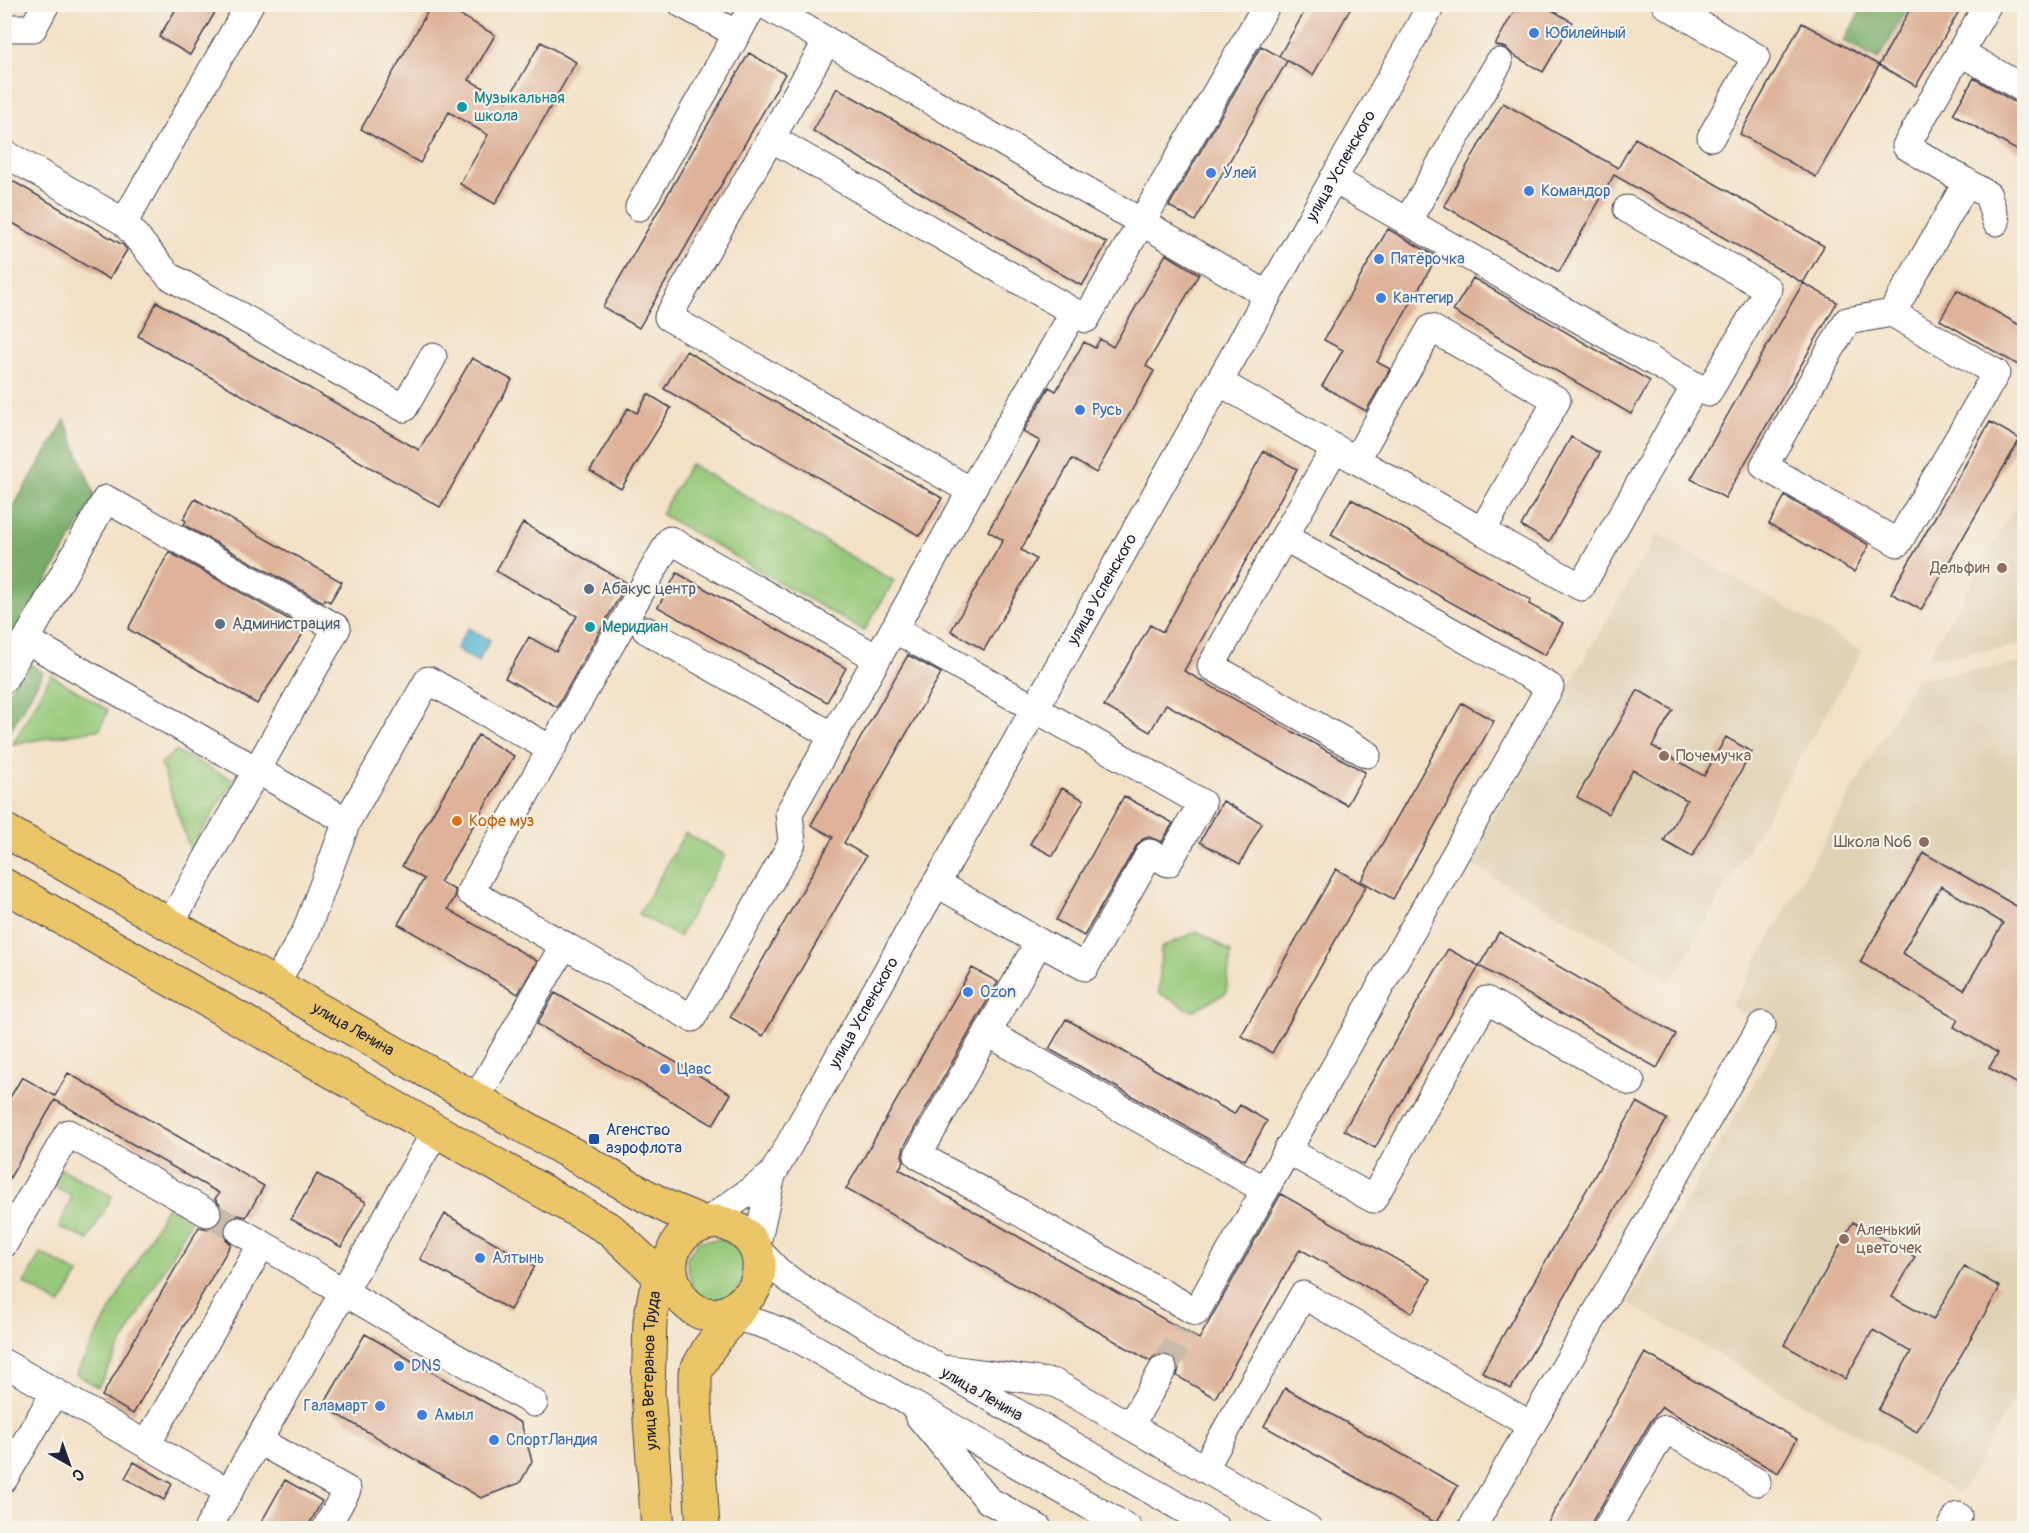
<svg xmlns="http://www.w3.org/2000/svg" width="2029" height="1533" font-family="Pangolin,sans-serif">
	<style>
		.built { fill: #e0d2b5 }
		.green { fill: #96c979; stroke: #5c765a; stroke-width: 1.5 }
		.forest { fill: #78ad69; stroke: #4d6852; stroke-width: 1.5 }
		.water { fill: #54b7d3; stroke: #3b6c87; stroke-width: 1.5 }
		.building { fill: #deb39a; fill-rule: evenodd }
		.lines { fill: none; stroke-linecap: round; stroke-linejoin: round }
		.minor-tunnel { stroke: #c9bbaa; stroke-width: 27; stroke-dasharray: 27 14; stroke-linecap: butt }
		.minor-casing { stroke: #413f50; stroke-width: 29 }
		.major-casing { stroke: #413f50; stroke-width: 35 }
		.minor { stroke: #fff; stroke-width: 27 }
		.major { stroke: #ebc669; stroke-width: 33 }
		.shop-dot { fill: #3f7fe0; stroke: #f7f3e8; stroke-width: 2 }
		.culture-dot { fill: #0f9aa8; stroke: #f7f3e8; stroke-width: 2 }
		.education-dot { fill: #8d6e63; stroke: #f7f3e8; stroke-width: 2 }
		.service-dot { fill: #5c6f8a; stroke: #f7f3e8; stroke-width: 2 }
		.food-dot { fill: #e8710a; stroke: #f7f3e8; stroke-width: 2 }
		.transit-dot { fill: #1a4fb4; stroke: #f7f3e8; stroke-width: 2 }
		.labels { text-anchor: middle; dominant-baseline: central; stroke-width: 4.5; stroke-linejoin: round; paint-order: stroke }
		.shop-label { font-size: 16px; fill: #366cbe; stroke: #f7f3e8; text-anchor: start }
		.culture-label { font-size: 16px; fill: #0d838f; stroke: #f7f3e8; text-anchor: start }
		.street-label { font-size: 16px; fill: #22223b; stroke: #f7f3e8 }
		.education-label { font-size: 16px; fill: #785e54; stroke: #f7f3e8; text-anchor: end }
		.service-label { font-size: 16px; fill: #4e5e75; stroke: #f7f3e8; text-anchor: start }
		.food-label { font-size: 16px; fill: #c56008; stroke: #f7f3e8; text-anchor: start }
		.transit-label { font-size: 16px; fill: #164399; stroke: #f7f3e8; text-anchor: start }
	</style>
	<rect width="100%" height="100%" fill="#f7f3e8"/>
	<filter id="ink" filterUnits="userSpaceOnUse"><feTurbulence type="fractalNoise" baseFrequency=".0167" numOctaves="2"/><feDisplacementMap in="SourceGraphic" scale="12" xChannelSelector="R" yChannelSelector="G"/><feConvolveMatrix kernelMatrix="1 2 1 2 8 2 1 2 1" color-interpolation-filters="sRGB"/></filter>
	<filter id="wash" filterUnits="userSpaceOnUse"><feTurbulence type="fractalNoise" baseFrequency=".008" numOctaves="4" result="noise"/><feDisplacementMap in="SourceGraphic" scale="24" xChannelSelector="R" yChannelSelector="G"/><feGaussianBlur stdDeviation="1.35" result="paint"/><feColorMatrix in="noise" values="0 0 0 0 0 0 0 0 0 0 0 0 0 0 0 0 0 1.4 0 .05"/><feComposite in="paint" operator="in"/></filter>
	<g filter="url(#wash)">
		<rect width="100%" height="100%" fill="#f3e1c6"/>
		<path class="built" d="M2024,491v154l-98,14h1z
			M1657,533l205,118 -190,329 -205,-118z
			M2024,663v719l-64,112 -332,-191 153,-267 -50,-30 185,-328z"/>
		<path class="green" d="M690,464l204,117 -30,50 -203,-117z
			M51,675l57,35 -8,19 -87,15z
			M175,751l59,29 -44,70 -29,-86z
			M685,833l40,22 -46,82 -40,-23z
			M1197,931l34,21 -5,41 -34,18 -33,-18 2,-45z
			M61,1169l51,27 -24,44 -29,-13 13,-30 -18,-11z
			M168,1204l25,13 -95,170 -22,-13z
			M722,1239l17,10 10,23 -18,25c-6,1 -17,3 -24,2 -17,-5 -18,-26 -21,-41l13,-17z
			M41,1253l38,21 -19,31 -36,-22z"/>
		<path class="forest" d="M1864,5h46l-32,55 -34,-19z
			M65,420l30,77 -90,157v-133z
			M26,661l17,12 -38,67v-41z"/>
		<path class="water" d="M468,628l22,12 -12,22 -22,-13z"/>
		<g id="blocks">
			<path class="building" d="M179,4h41l-30,51 -31,-18z
				M432,4h9l54,31 -26,45 38,21 34,-59 35,20 -81,142 -35,-20 28,-49 -39,-23 -29,51 -59,-34z
				M1309,4h44l-40,71 -34,-19z
				M1518,4h24l30,18 -29,50 -30,-17 -7,-7 -11,-3z
				M1913,4h50l-47,82 -37,-21z
				M1802,23l77,42 -63,112 -76,-43z
				M1261,46l26,15 -92,160 -26,-15z
				M749,53l36,21 -146,254 -36,-21z
				M1974,78l51,30v47l-72,-41z
				M837,88l270,155 -25,43 -269,-155z
				M1503,103l115,65 17,-30 189,108 -21,37 -189,-108 -55,97 -115,-66z
				M4,176l119,69 4,5 -18,29 -105,-61z
				M1388,229l49,28 -60,105 13,7 -24,42 -44,-25 21,-36 -19,-10z
				M1166,254l33,20 -53,92 8,5 -58,102 -24,-14 -51,91 15,9 -52,91 -33,-19 52,-91 -15,-9 52,-90 -17,-9 26,-45 7,4 28,-49 11,6 5,-9 13,8z
				M1473,278l177,103 -19,33 -178,-103z
				M1803,283l34,19 -112,196 -34,-19z
				M1957,290l68,38v41l-85,-49z
				M157,302l262,148 53,-92 40,22 -72,127 -302,-171z
				M686,351l256,147 -22,38 -256,-147z
				M648,394l23,14 -50,81 -31,-18 38,-63 9,5z
				M1990,422l30,17 -99,171 -30,-17z
				M1571,437l29,16 -51,89 -28,-16z
				M1264,451l33,18 -113,202 181,101 -18,33 -181,-101 -16,28 -46,-26 46,-81 13,7z
				M1785,496l84,49 -15,27 -85,-48z
				M195,499l147,83 -12,20 -5,-3 -2,3 -139,-77 2,-4 -3,-2z
				M1351,499l180,101 -2,4 34,19 -18,32 -214,-120z
				M523,523l104,60 -70,124 -52,-29 24,-41 27,15 21,-36 -81,-45z
				M169,552l137,77 -49,75 -129,-75z
				M677,573l169,95 -19,34 -169,-95z
				M908,655l33,18 -97,170 22,13 -103,180 -33,-19 103,-180 -22,-12z
				M1638,690l35,20 -21,36 52,30 22,-39 26,15 -60,105 -28,-16 23,-41 -54,-30 -25,44 -31,-17z
				M1462,703l32,18 -101,178 -32,-18z
				M478,735l36,21 -74,126 15,8v7l-7,12 89,52 -19,33 -120,-70 26,-45 -22,-13z
				M1062,788l22,12 -31,56 -23,-12z
				M1124,796l49,27 -11,19 -13,-5 -6,2 -6,6 -53,91 -28,-16z
				M1223,801l39,22 -22,41 -40,-22z
				M1924,853l101,58v177l-36,-20 9,-15 -44,-26 4,-8 -98,-57zM1941,886l62,37 -39,67 -62,-37z
				M1336,869l30,17 -94,167 -31,-17z
				M1499,932l177,102 -19,34 -178,-102z
				M1448,949l31,17 -104,182 -31,-18z
				M972,968l26,14 -94,165 -2,8 2,6 -5,8 300,170 82,-145 150,85 -19,34 -112,-64 -85,149 -38,-22 2,-8 -2,-6 -7,-7 -6,-2 -8,2 -6,6 -304,-172z
				M555,993l176,101 -18,31 -176,-101z
				M1066,1019l168,95 6,-9 27,16 -22,39 -196,-111z
				M68,1073l196,113 -18,31 -8,-2 -7,3 -5,5 -3,9 3,7 5,5 -98,170 -31,-18 97,-169 9,2 7,-3 6,-6 2,-8 -3,-7 -5,-6 4,-6 -164,-93 -51,88v-80l18,-31 33,19z
				M1637,1102l30,17 -156,270 -29,-17z
				M317,1174l49,28 -25,45 -50,-28z
				M445,1214l90,52 -25,44 -90,-51z
				M1853,1222l62,35 -23,40 41,23 31,-54 36,21 -83,145 -39,-22 33,-58 -38,-22 -28,49 -61,-34z
				M365,1334l156,89 11,38 -12,22 -39,15 -158,-92z
				M1645,1353l152,86 -19,34 -116,-66 -11,14 -58,99 -2,8h-46z
				M1285,1388l173,98 -22,37 -172,-97z
				M134,1462l38,22 -8,16 -39,-22z
				M285,1480l37,21 -15,27h-49z"/>
		</g>
	</g>
	<g filter="url(#ink)">
		<use href="#blocks" fill-opacity="0" stroke="#413f50" stroke-width="1.5"/>
		<g class="lines">
			<path class="minor-tunnel" d="M207,1213l32,18
				M1163,1369l22,-38"/>
			<g class="minor-casing">
				<g id="minor">
					<path d="M250,4l-126,218 45,54 235,132 29,-51"/>
					<path d="M682,4l55,30"/>
					<path d="M763,4l505,291"/>
					<path d="M1665,4l91,53 -45,80"/>
					<path d="M1988,4l-82,142 82,49 8,27"/>
					<path d="M4,28h29l13,-24"/>
					<path d="M827,41l-56,97 315,181 181,-315"/>
					<path d="M1960,52l64,37"/>
					<path d="M771,138l-103,179 303,174 103,-179"/>
					<path d="M4,153l120,69"/>
					<path d="M1333,179l375,214 60,-104 -141,-80"/>
					<path d="M639,207l115,-203"/>
					<path d="M1407,222l92,-160"/>
					<path d="M1892,313l104,60 -98,170 -134,-77 83,-145 45,-8 75,-131"/>
					<path d="M1335,448l21,12 75,-132 126,72 -75,131 -126,-71"/>
					<path d="M971,491l-77,138 308,174 -34,60 -18,-10 -65,114 -46,-25"/>
					<path d="M1482,531l99,56 114,-201"/>
					<path d="M1284,537l-73,129 156,88"/>
					<path d="M646,630l187,106"/>
					<path d="M26,640l321,181"/>
					<path d="M4,679l102,-180 231,129 -167,296"/>
					<path d="M936,883l103,59 -121,213 278,157 354,-625 -266,-150 51,-89 -116,-66"/>
					<path d="M564,945l-94,-53 200,-352 207,118"/>
					<path d="M275,984l31,-53 41,-110 81,-141 123,69"/>
					<path d="M988,1033l277,157"/>
					<path d="M476,1099l88,-154 128,73 100,-175 -3,-30 105,-184"/>
					<path d="M1287,1150l86,49 113,-199 145,82"/>
					<path d="M705,1223l67,-48"/>
					<path d="M239,1231l23,13"/>
					<path d="M4,1244l64,-111 139,80"/>
					<path d="M715,1315c32,2 58,12 87,26l326,187"/>
					<path d="M4,1363l51,29"/>
					<path d="M950,1369l105,14 253,145"/>
					<path d="M918,1415l70,85 50,28"/>
					<path d="M1130,1426l33,-57"/>
					<path d="M259,1441l88,49 -21,38"/>
					<path d="M147,1444l115,-200 272,159"/>
					<path d="M1204,1469l99,-174 228,130"/>
					<path d="M4,1479l51,-87 174,100"/>
					<path d="M208,1528l228,-397"/>
					<path id="s1" d="M1216,1528l-418,-242 -20,-15 -22,-23 16,-73 660,-1171"/>
					<path d="M1472,1528l290,-503"/>
					<path d="M1607,1528l58,-99 92,53"/>
					<path d="M1951,1528l7,-12"/>
				</g>
			</g>
			<g class="major-casing">
				<g id="major">
					<path id="s2" d="M4,830l633,361 32,17 36,15"/>
					<path d="M4,885l607,345 50,47 22,23"/>
					<path d="M717,1222c29,5 49,28 40,59 -3,11 -10,17 -19,24 -55,44 -108,-73 -21,-83z"/>
					<path id="s3" d="M658,1528l-10,-136 2,-71 5,-27 14,-34"/>
					<path d="M703,1528l-8,-125v-30l14,-25 35,-45"/>
				</g>
			</g>
			<use href="#minor" class="minor"/>
			<use href="#major" class="major"/>
		</g>
	</g>
	<g class="shop-dot">
		<circle cx="1534" cy="33" r="6"/>
		<circle cx="1211" cy="173" r="6"/>
		<circle cx="1529" cy="191" r="6"/>
		<circle cx="1379" cy="259" r="6"/>
		<circle cx="1381" cy="298" r="6"/>
		<circle cx="1080" cy="410" r="6"/>
		<circle cx="968" cy="992" r="6"/>
		<circle cx="665" cy="1069" r="6"/>
		<circle cx="480" cy="1258" r="6"/>
		<circle cx="399" cy="1366" r="6"/>
		<circle cx="380" cy="1406" r="6"/>
		<circle cx="422" cy="1415" r="6"/>
		<circle cx="494" cy="1440" r="6"/>
	</g>
	<g class="culture-dot">
		<circle cx="462" cy="107" r="6"/>
		<circle cx="590" cy="627" r="6"/>
	</g>
	<g class="education-dot">
		<circle cx="2002" cy="568" r="6"/>
		<circle cx="1664" cy="756" r="6"/>
		<circle cx="1924" cy="842" r="6"/>
		<circle cx="1844" cy="1239" r="6"/>
	</g>
	<g class="service-dot">
		<circle cx="589" cy="589" r="6"/>
		<circle cx="220" cy="624" r="6"/>
	</g>
	<circle class="food-dot" cx="457" cy="821" r="6"/>
	<rect class="transit-dot" x="588" y="1133" width="12" height="12" rx="3"/>
	<g class="labels">
		<g class="shop-label">
			<text x="1546" y="33">Юбилейный</text>
			<text x="1223" y="173">Улей</text>
			<text x="1541" y="191">Командор</text>
			<text x="1391" y="259">Пятёрочка</text>
			<text x="1393" y="298">Кантегир</text>
			<text x="1092" y="410">Русь</text>
			<text x="980" y="992">Ozon</text>
			<text x="677" y="1069">Цавс</text>
			<text x="492" y="1258">Алтынь</text>
			<text x="411" y="1366">DNS</text>
			<text x="368" y="1406" text-anchor="end">Галамарт</text>
			<text x="434" y="1415">Амыл</text>
			<text x="506" y="1440">СпортЛандия</text>
		</g>
		<g class="culture-label">
			<text x="474" y="98">Музыкальная<tspan x="474" dy="18">школа</tspan></text>
			<text x="602" y="627">Меридиан</text>
		</g>
		<g class="street-label">
			<text stroke="none"><textPath href="#s1" startOffset="1773">улица Успенского</textPath></text>
			<text stroke="none"><textPath href="#s1" startOffset="1287">улица Успенского</textPath></text>
			<text stroke="none"><textPath href="#s1" startOffset="801">улица Успенского</textPath></text>
			<text stroke="none"><textPath href="#s2" startOffset="402">улица Ленина</textPath></text>
			<text stroke="none"><textPath href="#s3" startOffset="158">улица Ветеранов Труда</textPath></text>
			<text transform="translate(982 1394) rotate(30)">улица Ленина</text>
		</g>
		<g class="education-label">
			<text x="1990" y="568">Дельфин</text>
			<text x="1676" y="756" text-anchor="start">Почемучка</text>
			<text x="1912" y="842">Школа №6</text>
			<text x="1856" y="1230" text-anchor="start">Аленький<tspan x="1856" dy="18">цветочек</tspan></text>
		</g>
		<g class="service-label">
			<text x="601" y="589">Абакус центр</text>
			<text x="232" y="624">Администрация</text>
		</g>
		<g class="food-label">
			<text x="469" y="821">Кофе муз</text>
		</g>
		<g class="transit-label">
			<text x="606" y="1130">Агенство<tspan x="606" dy="18">аэрофлота</tspan></text>
		</g>
	</g>
	<rect width="2029" height="1533" fill="none" stroke="#f7f3e8" stroke-width="24"/>
	<g transform="translate(69 1464) rotate(140)" stroke="#f7f3e8" stroke-width="4.5" paint-order="stroke">
	<path d="M0-4.5L10 22L0 15L-10 22Z" fill="#22223b"/>
	<text y="-9" font-size="16" font-weight="bold" text-anchor="middle" fill="#22223b">С</text>
	</g>
</svg>
